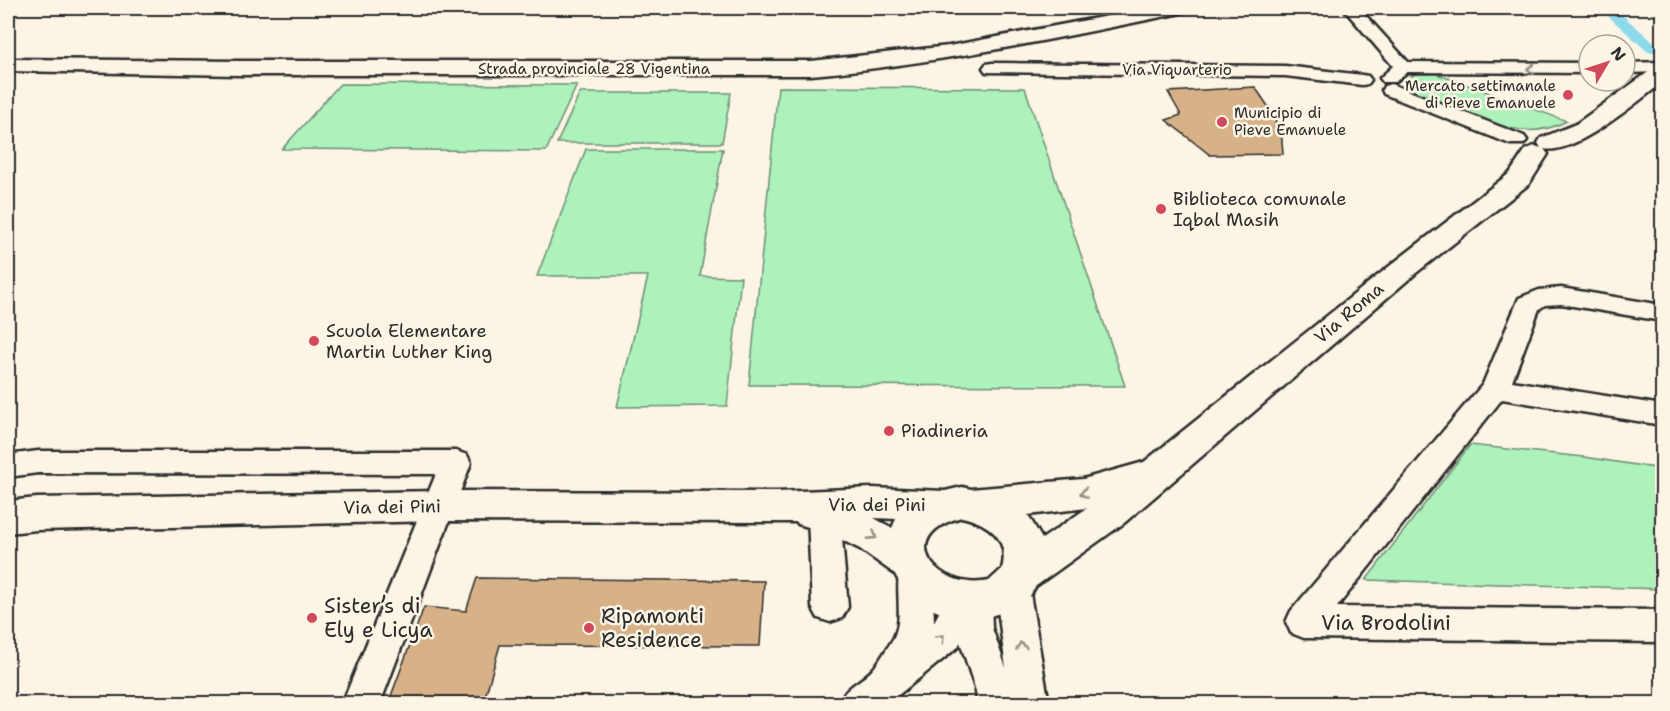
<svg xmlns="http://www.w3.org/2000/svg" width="1670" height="711" font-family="'Shantell Sans',sans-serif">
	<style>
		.green { fill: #adf1bb; stroke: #6c8e73; stroke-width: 1.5 }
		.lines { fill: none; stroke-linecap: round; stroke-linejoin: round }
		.canal { fill: #8cd9eb; fill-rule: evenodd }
		.building { fill: #d7b288; stroke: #2b2b2b; stroke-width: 1.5 }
		.minor-casing { stroke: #2b2b2b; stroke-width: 5 }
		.tertiary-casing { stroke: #2b2b2b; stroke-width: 5 }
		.secondary-casing { stroke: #2b2b2b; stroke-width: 5 }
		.minor { fill: #fcf5e5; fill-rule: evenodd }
		.tertiary { fill: #fcf5e5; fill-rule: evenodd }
		.secondary { fill: #fcf5e5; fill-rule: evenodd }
		.oneway { stroke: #949088 }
		.poi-dot { fill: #d1495b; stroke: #fcf5e5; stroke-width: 2 }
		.labels { text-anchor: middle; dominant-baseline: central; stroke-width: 5; stroke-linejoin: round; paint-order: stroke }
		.far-street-label { font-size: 15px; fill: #2b2b2b; stroke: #fcf5e5 }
		.far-poi-label { font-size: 15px; fill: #2b2b2b; stroke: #fcf5e5; text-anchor: end }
		.poi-label { font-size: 18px; fill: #2b2b2b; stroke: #fcf5e5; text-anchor: start }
		.street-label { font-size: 18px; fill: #2b2b2b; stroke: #fcf5e5 }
		.near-poi-label { font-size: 21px; fill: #2b2b2b; stroke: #fcf5e5; text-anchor: start }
		.near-street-label { font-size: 21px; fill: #2b2b2b; stroke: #fcf5e5 }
	</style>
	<rect width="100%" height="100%" fill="#fcf5e5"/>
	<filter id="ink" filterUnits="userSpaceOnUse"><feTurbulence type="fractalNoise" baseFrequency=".0167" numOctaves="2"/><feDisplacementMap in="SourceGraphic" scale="12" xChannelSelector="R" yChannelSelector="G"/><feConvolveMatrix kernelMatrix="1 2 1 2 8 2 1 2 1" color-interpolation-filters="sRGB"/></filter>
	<g filter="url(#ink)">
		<path class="green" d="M1419,72l15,1 133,48c-14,7 -29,11 -45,9 -19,-2 -97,-26 -109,-39 -3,-2 -4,-8 -7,-12z
			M340,84l237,1 -31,66 -264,-2z
			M778,87l247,1 100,298 -376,-1z
			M580,93h151l-9,50h-165z
			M586,149h137l-23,127 41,1 -14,129 -110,1 31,-131h-111z
			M1470,445l114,12 78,12v120l-296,-9z"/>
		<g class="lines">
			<path class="canal" d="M1599,8h15l44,38 3,3 -3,3h-10z"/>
		</g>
		<path class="building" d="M1255,87l21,31 -1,10h6l2,26 -73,1 -44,-35 15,-5 -13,-23z
			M477,578l287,3 -4,65 -260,-1 -17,59h-95l36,-97 42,4z"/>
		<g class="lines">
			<g class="minor-casing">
				<path id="minor" d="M1343,8h16l49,54 181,1v10l-182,-1 -12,10h-12l-3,-4 13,-12z
					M1662,62v10l-37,1v-10z
					M992,63l293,3 77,9 6,1 3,4 -3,4 -6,1 -77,-9 -299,-4 -3,-4 3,-4z
					M1391,84l133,52 3,4 -3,4h-14l-126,-50 -2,-4 2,-4z
					M1561,288l101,17v16l-101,-17 -16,1 -6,4 -27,72 150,24v20l-160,-26 -165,208 325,3v32l-358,-4 -13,-5 -5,-11 5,-11 192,-227 36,-86 20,-8z
					M38,451h418l11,4 4,8 -91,241h-38l94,-230 -398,-1 -30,4v-22z
					M824,503l11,4 5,9 8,91 -6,11 -12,4 -12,-4 -6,-11 -4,-91 5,-9z
					M915,559l12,4 5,10 2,49 17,-32c13,-4 22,-4 35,0l5,11 1,27 14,40 -11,-80 5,-10 12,-5 12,5 5,10 20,116h-72l-1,-13 -16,-49 -2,5 -71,57h-49c9,-20 23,-21 36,-36 3,-3 18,-27 20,-31 11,-24 -2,-52 9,-74z"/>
			</g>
			<g class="tertiary-casing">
				<path id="tertiary" d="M1662,66v17c-24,18 -88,73 -118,66l4,5 -19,30 -113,89 -292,250 -88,63 -10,16 -10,6 -35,11 -25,-1 -15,-5 -22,-9 -16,-15 -8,-15 -35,-25 -34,-17 -28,-8 -1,-2 -357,-1 -403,9 -29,3v-32l29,-3 403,-7 337,1 95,-4 73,3 17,-4 9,2 112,-10 61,-17 252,-201 114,-88 16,-24 9,-3 6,2 -3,-5 3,-5 35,-14 78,-56zM1087,508l-45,31 -14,-24zM962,517c27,6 48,22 40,52l-13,12c-52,11 -97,-45 -27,-64zM874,518l22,1 -4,9z"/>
			</g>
			<g class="secondary-casing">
				<path id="secondary" d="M1150,8h36l-3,4 -7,2c-121,25 -242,50 -365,61h-572l-231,-4v-12l231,2h572l138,-15z"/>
			</g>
			<use href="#minor" class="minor"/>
			<use href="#tertiary" class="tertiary"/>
			<use href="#secondary" class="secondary"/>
		</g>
		<defs><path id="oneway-chevron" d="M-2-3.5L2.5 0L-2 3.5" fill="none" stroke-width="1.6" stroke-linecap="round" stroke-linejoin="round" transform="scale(1.5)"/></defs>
		<g class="oneway">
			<use href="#oneway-chevron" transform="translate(1531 69) rotate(180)"/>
			<use href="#oneway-chevron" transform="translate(1084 493) rotate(171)"/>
			<use href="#oneway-chevron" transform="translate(873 536) rotate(33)"/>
			<use href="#oneway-chevron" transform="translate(941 638) rotate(-47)"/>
			<use href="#oneway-chevron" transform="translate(1021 646) rotate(-99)"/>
		</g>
	</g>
	<g class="poi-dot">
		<circle cx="1568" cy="95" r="6"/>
		<circle cx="1222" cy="122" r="6"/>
		<circle cx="1161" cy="209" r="6"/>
		<circle cx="314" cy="341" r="6"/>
		<circle cx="889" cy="431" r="6"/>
		<circle cx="312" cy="618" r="6"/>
		<circle cx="589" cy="628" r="6"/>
	</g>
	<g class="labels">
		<g class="far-street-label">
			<text x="594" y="69">Strada provinciale 28 Vigentina</text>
			<text x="1177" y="70">Via Viquarterio</text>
		</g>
		<g class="far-poi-label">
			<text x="1556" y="86">Mercato settimanale<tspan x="1556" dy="17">di Pieve Emanuele</tspan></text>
			<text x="1234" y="113" text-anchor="start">Municipio di<tspan x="1234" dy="17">Pieve Emanuele</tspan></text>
		</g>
		<g class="poi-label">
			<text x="1173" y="199">Biblioteca comunale<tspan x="1173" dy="21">Iqbal Masih</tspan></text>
			<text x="326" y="331">Scuola Elementare<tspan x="326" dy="21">Martin Luther King</tspan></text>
			<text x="901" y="431">Piadineria</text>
		</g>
		<g class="street-label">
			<text transform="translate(1349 313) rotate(-40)">Via Roma</text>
			<text x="877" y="505">Via dei Pini</text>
			<text transform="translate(392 507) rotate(-1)">Via dei Pini</text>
		</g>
		<g class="near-poi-label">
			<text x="324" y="606">Sister’s di<tspan x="324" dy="24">Ely e Licya</tspan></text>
			<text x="601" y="616">Ripamonti<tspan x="601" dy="24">Residence</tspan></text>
		</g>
		<g class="near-street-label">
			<text x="1386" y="623">Via Brodolini</text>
		</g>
	</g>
	<rect width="1670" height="711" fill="none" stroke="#fcf5e5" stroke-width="30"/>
	<rect x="15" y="15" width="1640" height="681" fill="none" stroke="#2b2b2b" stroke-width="2" filter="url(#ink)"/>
	<g transform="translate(1607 63) rotate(51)"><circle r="28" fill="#fcf5e5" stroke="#a8a49b" stroke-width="1.5"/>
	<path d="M0-4.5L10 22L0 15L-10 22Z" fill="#d1495b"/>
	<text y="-9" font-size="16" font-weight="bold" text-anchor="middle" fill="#2b2b2b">N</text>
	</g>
</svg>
